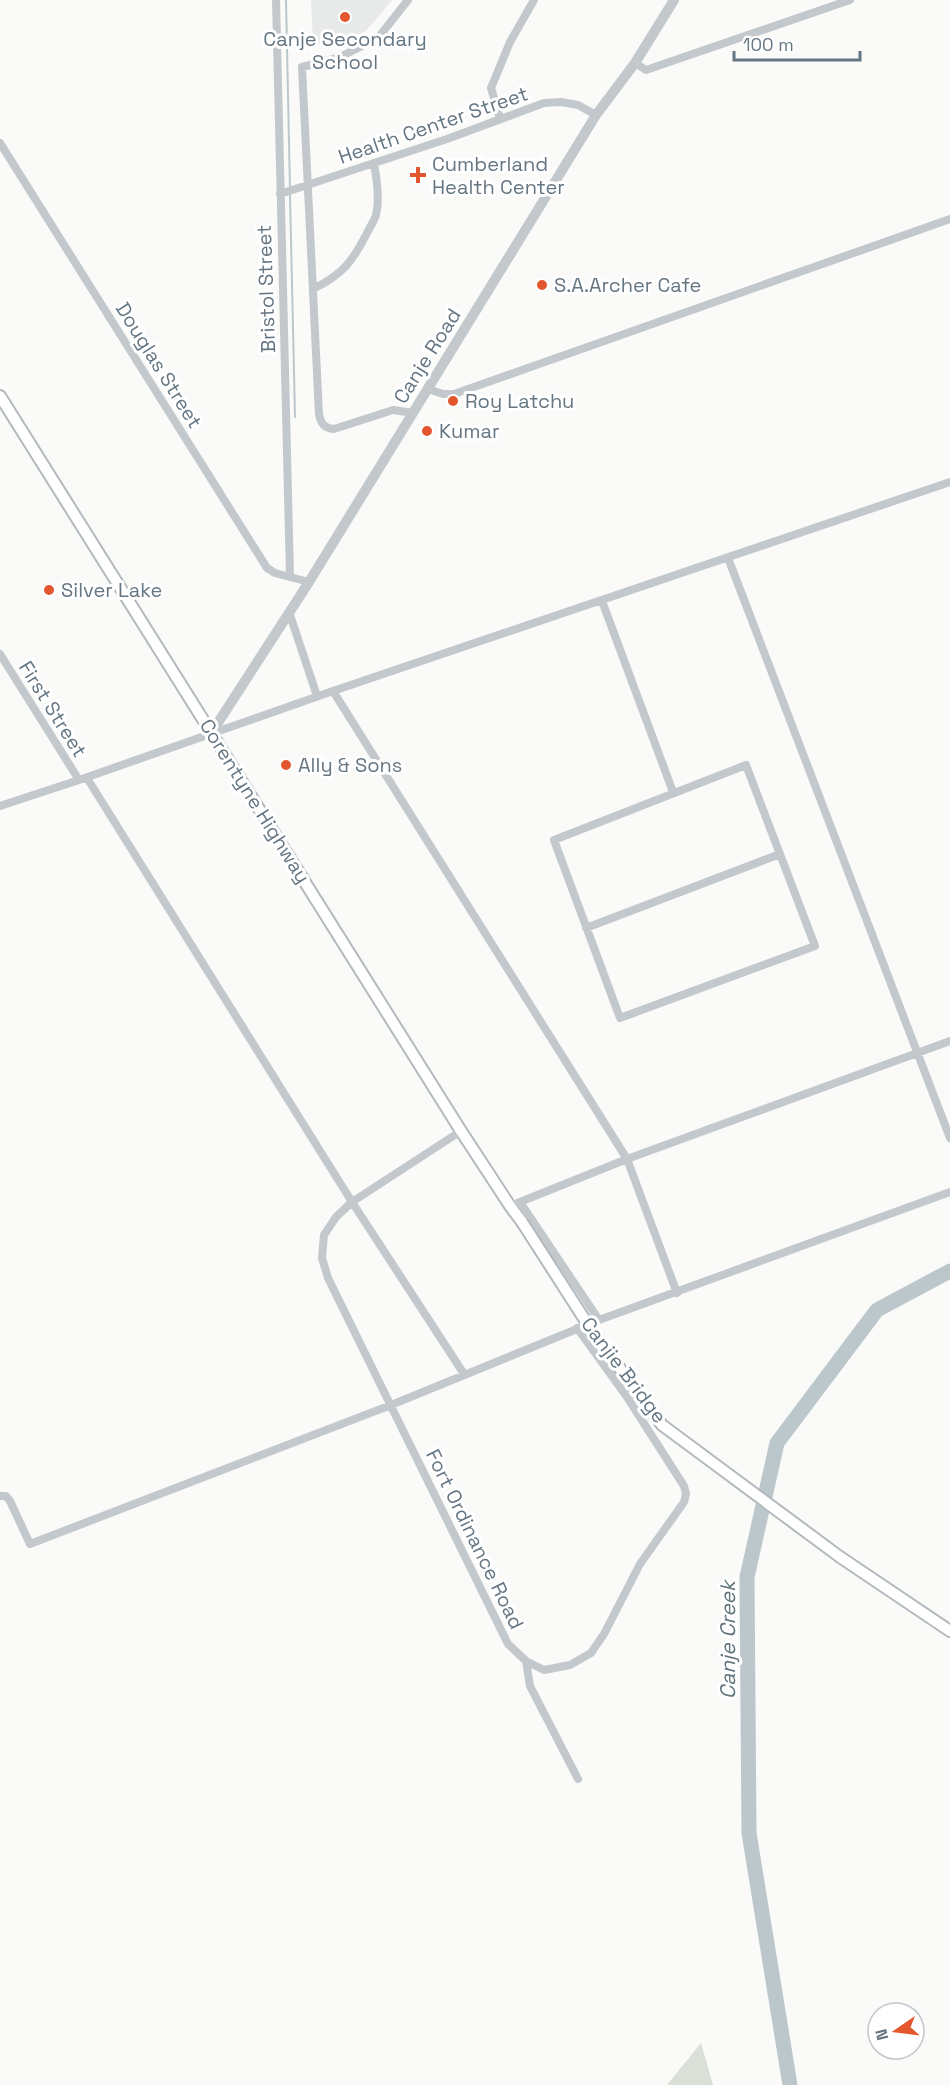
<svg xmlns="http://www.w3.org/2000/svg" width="950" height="2085" font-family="'Space Grotesk',sans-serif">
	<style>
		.built { fill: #e8e9e9 }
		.green { fill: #dadfd7 }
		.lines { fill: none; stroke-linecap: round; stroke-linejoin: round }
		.stream { stroke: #bbc7cb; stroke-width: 2 }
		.river { stroke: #bbc7cb; stroke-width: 15 }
		.secondary-casing { stroke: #b3babf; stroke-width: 14 }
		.minor { stroke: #c3c8cc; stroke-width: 8 }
		.tertiary { stroke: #c3c8cc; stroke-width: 10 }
		.secondary { stroke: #fff; stroke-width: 10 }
		.secondary-bridge-casing { stroke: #b3babf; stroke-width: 14; stroke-linecap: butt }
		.secondary-bridge { stroke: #fff; stroke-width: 10 }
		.poi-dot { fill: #e4572e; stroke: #fff; stroke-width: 2 }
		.labels { text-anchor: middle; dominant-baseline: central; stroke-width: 6; stroke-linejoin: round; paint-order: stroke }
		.poi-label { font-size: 20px; fill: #657683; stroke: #fff; text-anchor: start }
		.street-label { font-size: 20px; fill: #657683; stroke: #fff }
		.water-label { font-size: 21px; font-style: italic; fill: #60757c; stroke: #fff }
	</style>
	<rect width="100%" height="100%" fill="#fafaf8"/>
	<path class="built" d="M311,0h81l-26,31 -34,15 -19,-3z"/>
	<path class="green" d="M701,2043l12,42h-46z"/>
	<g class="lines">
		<path class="stream" d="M286,0l4,189
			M290,195l5,222"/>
		<path class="river" d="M790,2085l-41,-252 -2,-256 30,-134 100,-133 73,-39"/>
		<g class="secondary-casing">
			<path id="secondary" d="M0,396l461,735 49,75 12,16
				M840,1557l110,74"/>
		</g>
		<path class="minor" d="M276,0l14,577
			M408,0l-30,38 -40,20 -36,9 17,347c2,10 5,14 15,15l59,-19 20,3
			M635,63l11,7 204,-70
			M500,118l-9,-30 19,-46 24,-42
			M0,143l267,425 8,5 34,9
			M280,194l167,-55 97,-36 17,-1 17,3 18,10
			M313,289c29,-14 40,-28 54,-56 3,-6 7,-12 9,-18 4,-16 1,-35 -2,-51
			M428,389l15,5h11l496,-175
			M728,558l222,580
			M602,601l71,191
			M289,612l28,84
			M0,654l79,126
			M333,691l294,468 50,134
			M746,765l69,181 -195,72 -66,-178z
			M87,778l265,424 112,172
			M0,806l79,-26 254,-89 617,-209
			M586,928l194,-74
			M461,1131l-109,71 -16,15 -12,18 -2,23 6,20 180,366 18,17 18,9 26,-5 21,-12 13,-19 36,-70 44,-62 2,-8 -2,-8 -57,-89 -50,-69
			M520,1202l79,118
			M510,1206l117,-47 323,-118
			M0,1496h6l4,5 20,43 361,-139 208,-85 351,-128
			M526,1661l4,25 48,93"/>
		<path class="tertiary" d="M212,732l97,-150 287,-467 39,-52 39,-63"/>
		<use href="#secondary" class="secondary"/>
		<g class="secondary-bridge-casing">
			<path id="secondary-bridge" d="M522,1222l70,109 70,94 178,132"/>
		</g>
		<use href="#secondary-bridge" class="secondary-bridge"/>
	</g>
	<g class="poi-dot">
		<circle cx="345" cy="17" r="6"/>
		<path d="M415 166h6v6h6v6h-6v6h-6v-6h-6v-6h6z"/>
		<circle cx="542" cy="285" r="6"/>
		<circle cx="453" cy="401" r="6"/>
		<circle cx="427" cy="431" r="6"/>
		<circle cx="49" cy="590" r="6"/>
		<circle cx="286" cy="765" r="6"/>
	</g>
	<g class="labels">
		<g class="poi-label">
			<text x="345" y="39" text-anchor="middle">Canje Secondary<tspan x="345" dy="23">School</tspan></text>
			<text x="432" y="164">Cumberland<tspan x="432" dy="23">Health Center</tspan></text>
			<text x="554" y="285">S.A.Archer Cafe</text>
			<text x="465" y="401">Roy Latchu</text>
			<text x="439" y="431">Kumar</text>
			<text x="61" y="590">Silver Lake</text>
			<text x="298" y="765">Ally &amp; Sons</text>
		</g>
		<g class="street-label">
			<text transform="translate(433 125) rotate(-19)">Health Center Street</text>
			<text transform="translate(266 289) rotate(-92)">Bristol Street</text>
			<text transform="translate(427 356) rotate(-58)">Canje Road</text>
			<text transform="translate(159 365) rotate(58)">Douglas Street</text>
			<text transform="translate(53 709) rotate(58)">First Street</text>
			<text transform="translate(255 801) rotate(58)">Corentyne Highway</text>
			<text transform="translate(624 1370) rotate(53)">Canjie Bridge</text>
			<text transform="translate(475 1539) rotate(64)">Fort Ordinance Road</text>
		</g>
		<g class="water-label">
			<text transform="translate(727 1640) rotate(-90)">Canje Creek</text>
		</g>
	</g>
	<g transform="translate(896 2031) rotate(256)"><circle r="28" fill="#ffffff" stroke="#c1c8cd" stroke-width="1.5"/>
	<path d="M0-4.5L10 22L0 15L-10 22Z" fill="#e4572e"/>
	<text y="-9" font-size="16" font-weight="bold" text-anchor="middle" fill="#657683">N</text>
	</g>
	<path d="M734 51v9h126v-9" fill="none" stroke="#657683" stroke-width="3"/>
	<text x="743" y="51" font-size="18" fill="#657683" stroke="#ffffff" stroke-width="4.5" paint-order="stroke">100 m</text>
</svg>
